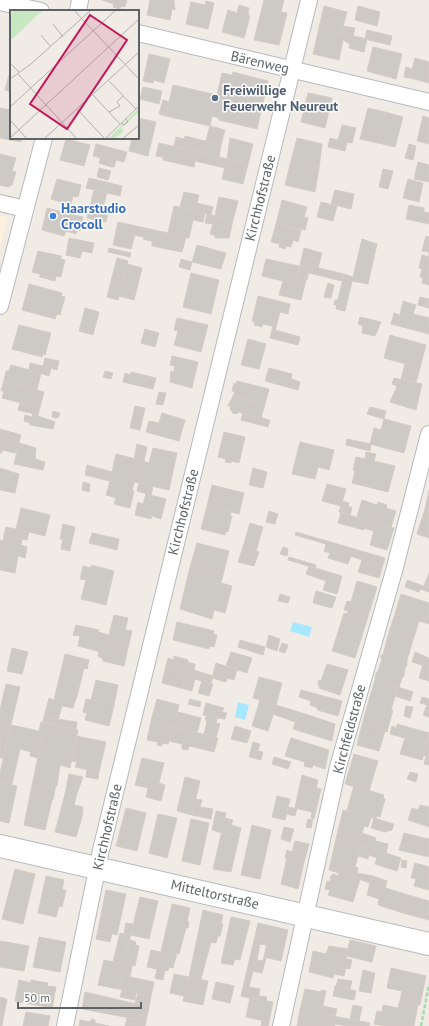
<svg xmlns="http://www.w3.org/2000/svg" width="429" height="1026" font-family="'PT Sans',sans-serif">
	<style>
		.commercial { fill: #fef0dc }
		.water { fill: #a6e8ff }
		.building { fill: #cdc9c5; stroke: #d5ccc4 }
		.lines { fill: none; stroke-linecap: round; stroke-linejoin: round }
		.street-casing { stroke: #b6b9bc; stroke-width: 18 }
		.secondary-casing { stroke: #b4babd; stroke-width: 24 }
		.path { stroke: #a4daa9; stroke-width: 2.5; stroke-dasharray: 4 2; stroke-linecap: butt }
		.street { stroke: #fff; stroke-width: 16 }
		.secondary { stroke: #fff; stroke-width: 22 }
		.service-dot { fill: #5c6f8a; stroke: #fff; stroke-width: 1.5 }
		.shop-dot { fill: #3f7fe0; stroke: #fff; stroke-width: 1.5 }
		.labels { text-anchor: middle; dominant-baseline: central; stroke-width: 3; stroke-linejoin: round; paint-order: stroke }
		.street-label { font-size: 14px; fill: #5d6366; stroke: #fff }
		.service-label { font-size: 14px; font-weight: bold; fill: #4e5e75; stroke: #fff; text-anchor: start }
		.shop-label { font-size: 14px; font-weight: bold; fill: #366cbe; stroke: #fff; text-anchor: start }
		.inset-road { fill: none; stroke: #b1b1ae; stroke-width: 1 }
		.view { fill: #c2185b; fill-opacity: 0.15; stroke: #c2185b; stroke-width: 2 }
		.inset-edge { fill: none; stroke: #5d6366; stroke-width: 2 }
	</style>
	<rect width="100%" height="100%" fill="#f0ece5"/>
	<path class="commercial" d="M0,216l8,1 -8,31z"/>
	<path class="water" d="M293,622l19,5 -3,10 -19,-6z
		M238,702l11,3 -4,15 -10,-3z"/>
	<path class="building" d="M102,0h25l-2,7 -4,-1 -1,3 -7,-2 1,-3z
		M150,0h24l1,10 -3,-1 -2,11 -23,-5z
		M264,0h20l-3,12 6,1 -8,32 -25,-5z
		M206,1l8,2 -6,26 -22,-5 5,-22 14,3z
		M239,5l10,3 -1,7 2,1 -6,22 -22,-6 6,-22 9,3z
		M324,6l23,6 -6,21 -22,-5z
		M358,6l22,6 -3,14 -22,-6z
		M343,26l12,2 -2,8 -12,-3z
		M319,28l25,6 -5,26 -26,-6z
		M367,30l25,6 -2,9 -25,-6z
		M344,34l23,5 -3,13 -15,-4 1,-4 -7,-4z
		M373,47l29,7 -6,25 -29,-8z
		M149,54l21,5 -6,24 -10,-3 -1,3 -10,-2z
		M415,58l14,4v21l-19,-5z
		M406,67l6,2 -2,9 -6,-1z
		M233,72l35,9 -11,48 -38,-9v-2l-7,-2 -2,10 -44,-10 7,-31 44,10 5,-22 10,2z
		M9,75l2,1v16l-6,-2z
		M143,87l19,4 -3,13 -19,-5z
		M308,93l24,5 -7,30 -24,-6z
		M163,100l6,2 -3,14 -7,-2z
		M0,108l11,2v28h11l-1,4 -21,-4z
		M368,108l17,4 -7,31 -18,-4z
		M385,112l18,5 -8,30 -17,-4z
		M423,116l6,2v26l-12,-3z
		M138,118l18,4 -8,34 -19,-5 3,-13h6z
		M342,125l14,3 -4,15 -5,-1 -2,9 -17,-4 2,-9 8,2z
		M210,126l15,4 -4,15 -15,-4z
		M185,136l36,9 -2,12 -45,-11 2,-9 8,2z
		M230,138l23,6 -5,20 -21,-5z
		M297,138l25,6 -3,24 -28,-7z
		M66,139l24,6 -6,21 -24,-6z
		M159,143l60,14 -3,9 -21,-5 -1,6 -31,-7v-3l-7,-1z
		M96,144l8,2 -3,12 -8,-2z
		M409,144l7,2 -3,14 -8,-2z
		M104,146l11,3 -4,18 -12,-4z
		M115,149l12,3 -3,10 -8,-2 -2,7h-3z
		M0,154l16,4 -4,13 4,1 -4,13 -4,2 -8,-2z
		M219,157l8,2 -2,9 -9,-2z
		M227,159l21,5 -5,20 -21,-5z
		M291,161l28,7 -4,24 -30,-7z
		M418,162l11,3v17l-15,-3z
		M99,168l12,3 -3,9 -11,-3z
		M383,169l10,2 -5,18 -9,-2z
		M89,178l33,8 -2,10 -34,-8z
		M57,179l24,6 -3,12 -5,-1 -2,8h-7l1,-1 -14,-4z
		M408,179l15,4 -4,19 -16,-4z
		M94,189l13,4 -4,14 -12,-4z
		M335,190l19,4 -3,15 -20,-5z
		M184,192l15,3 -4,16 -15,-4z
		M219,197l19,4 -5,19 -18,-5z
		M282,200l25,7 -3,10 4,1 -3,12 -29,-6z
		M321,202l16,4 -4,15 -16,-4z
		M91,203l18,5 -3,14 -19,-4z
		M197,203l16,4 -2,8 -16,-4z
		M409,205l15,3v4l5,1v11l-23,-5z
		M174,206l21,5 -6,27 -21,-5z
		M47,208l36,9 -3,14 -3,-1 -1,4 -10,-3 -2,5 -22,-6z
		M195,211l10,2 -2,9 -10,-2z
		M207,214l26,6 -4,18h-14v-3l-5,-1 3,-10 -8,-1z
		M118,222l68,15 -4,15 -30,-6v-5l-9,-2 1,-2 -28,-6z
		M276,224l25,6 -3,12 -5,-2 -2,7 -5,-1 -1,3 -6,-2 1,-3 -9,-2z
		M116,231l19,4 -4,14 -18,-4z
		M426,236l3,1v20v-5l-7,-1z
		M69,238l25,5 -2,10 -10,-2 -2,7 -14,-3z
		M362,239l15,5 -9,40 -16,-3z
		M197,245l29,8 -5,16 -29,-7z
		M109,248l22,5 -1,4 -22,-5z
		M304,248l18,5 -4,15 -8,-2 -3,14 -10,-2z
		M38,251l23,5v3l4,1 -4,17 -5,-1 -1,5 -15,-4v-3l-8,-2z
		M422,255l7,2v28l-7,-2 1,-5 -3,-1 2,-8 -3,-1z
		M117,258l11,3 -10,39 -11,-3z
		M181,259l11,3 -2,8 -11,-3z
		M266,259l33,7 -4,18 -33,-8z
		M127,264l15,4 -8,32 -15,-4z
		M310,266l34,8 -2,7 -33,-8z
		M191,273l28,7 -8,34 -28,-7z
		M344,274l9,3 -8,34 -9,-2 1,-4h-3l1,-5h3z
		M297,278l9,2 -5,20 -22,-5 4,-14 12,3z
		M328,283l6,2 -3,13 -7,-1z
		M29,284l33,9 -1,3 4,1 -5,18 -3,-1 -2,5 -33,-9z
		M258,296l32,8 -2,10 -8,-2 -4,15 -13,-3 -1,3 -8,-2 1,-3 -3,-1z
		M420,297l9,2v9l-11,-3z
		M403,301l13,4 -3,9 16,4v16l-38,-10 3,-11 6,2z
		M85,308l14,4 -6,23 -14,-4z
		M360,317l21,5 -6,14 -13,-3 1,-7 -5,-2z
		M177,318l31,7 -7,27 -27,-7 4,-14 -4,-1z
		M19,325l32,8 -6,22 -2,-1 -1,3 -30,-8z
		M273,326l3,1 -1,3 25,7 -2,8 -28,-7z
		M145,329l14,4 -4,14 -14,-4z
		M390,335l36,10 -6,23 -36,-10z
		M248,339l18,5 -7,25 -18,-4z
		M172,356l26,6 -6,26 -22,-6 1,-11 3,1 1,-6 -5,-1z
		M45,358l14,3 -2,9 -14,-4z
		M30,363l21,5 -2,8 -20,-6z
		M405,364l15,4 -4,14 -15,-3z
		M11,365l30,8 -4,17 -33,-9 2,-10h3z
		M269,368l23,6 -1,5 9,3 -2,8 -33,-9z
		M105,371l8,2 -2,6 -8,-2z
		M131,372l25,6 -3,11 -30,-7 2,-9 6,2z
		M394,378l28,6 -6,26 -26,-8 7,-16 -5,-2z
		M4,381l33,9 -4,16 -31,-8 2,-7h-3z
		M237,381l32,8 -4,15 -32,-8 2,-4 -3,-1 2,-8 2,1z
		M37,390l7,2 -6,23 -20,-5 2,-7 13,3z
		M159,392l7,1 -3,12 -7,-1z
		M233,396l32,8 -4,14 -23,-6 -1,2 -5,-1 1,-2 -3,-1 1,-4h-3z
		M135,406l10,2 -5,22 -10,-2z
		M370,407l16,4 -2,8 -17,-5z
		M53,411l7,2 -2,5 -6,-1z
		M162,413l23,7 -6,21 -33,-9 3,-11 10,2z
		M243,413l27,7 -2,7 -27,-7z
		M33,414l22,8 -2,7 -23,-4v-2l-6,-2 1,-6 7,2z
		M384,419l27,7 -7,27 -34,-9 4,-16 7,2z
		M0,429l21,6 -5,18 -14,-3v3h-2z
		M224,432l21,5 -6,26 -8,-2v2l-6,-1 1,-3 -8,-2z
		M347,439l24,5 -1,7 -24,-6z
		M300,442l34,8 -5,20 -11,-3 -3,12 -23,-5z
		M19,443l17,5 -1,11 10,3 -2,8 -29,-6z
		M137,444l10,3 -3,14 -10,-2z
		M153,448l24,5 -8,37 -35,-8 6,-22 9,3z
		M366,452l10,2 -2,7 21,5 -7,26 -36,-9 3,-12 -2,-1 3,-13 9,2z
		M116,454l24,6 -8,31 -23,-6z
		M87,465l25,7 -2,9 -25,-6z
		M0,468l19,6 -4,19 -15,-3z
		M253,468l14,4 -4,16 -14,-3z
		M83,482l7,2 -1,8 -7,-2z
		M139,483l14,3 -2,9 -14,-4z
		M327,484l19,5 -5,17 -19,-5z
		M109,485l25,6 -4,17 -16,-4 2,-6 -10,-3z
		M212,485l32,8 -5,21 -32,-8z
		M429,490v20l-4,-1z
		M146,494l20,5 -5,20 -9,-3 -1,3 -16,-4 3,-13 5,2z
		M362,500l15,5 1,-3 9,3 -1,3 10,3 -5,16 -34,-10z
		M342,501l7,2 -1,3 4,2 -2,7 -11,-3z
		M207,506l24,6 -1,3 2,1 -4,16 -2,-1 -1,4 -24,-6z
		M21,508l29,7 -5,21 -29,-7z
		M425,509l4,1v28l-12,-4z
		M269,511l9,3 -3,10 -9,-2z
		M341,513l26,7 -3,10 -26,-7z
		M367,520l27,8 -7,22 -17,-5 4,-14 -10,-3z
		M250,523l13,4 -7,24 -13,-4z
		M63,524l12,3 -3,14 -12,-2z
		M6,527l23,5 -2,8 -23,-5z
		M296,532l31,9 -1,3 -31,-9z
		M92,533l27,6 -2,11 -28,-7z
		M4,535l18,4 -1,6 6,2 -2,11 -7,-2 -3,17 -15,-3v-30l3,1z
		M63,539l9,2 -2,10 -9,-2z
		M327,541l58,17 -6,20 -21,-6 4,-12 -11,-4 -3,8 -20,-6 2,-5 -6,-2z
		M197,543l32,8 -6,24 -33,-8z
		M243,547l16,5 -5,14 -16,-4z
		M283,547l5,2 -1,7 -7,-2z
		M289,557l27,8 -1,3 -27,-8z
		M91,565l23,6 -8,34 -25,-6 5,-19 -6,-1 3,-13 8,2z
		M309,566l33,10 -5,18 -14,-4 3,-9 -20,-7z
		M190,567l33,8 -2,8 11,3 -7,27 -11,-3 -2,9 -32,-10z
		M429,573v15l-5,-2z
		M407,580l22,8v4l-9,-3 -1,3 -14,-5z
		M357,581l20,6 -10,33 -20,-6 1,-3 -4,-1 3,-9 4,1z
		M316,591l20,6 -4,11 -19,-5z
		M280,594l10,3 -2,6 -10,-2z
		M401,594l28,9v21l-34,-10z
		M344,613l23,7 -12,38 -23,-7z
		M395,614l24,7 -6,19 -24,-8z
		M114,615l14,3 -3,12 7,1 -4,17 -21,-5z
		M177,622l37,9 -1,3 4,1 -3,12 -4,-1 -1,3 -36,-9z
		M76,625l23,5 -1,2 11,3 -4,18 -27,-7 2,-10 -7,-1z
		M389,632l24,8 -6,20 -23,-9z
		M269,635l11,4 -3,12 -11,-4z
		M240,640l25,7 -2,8 -25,-8z
		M107,643l21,5 -4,18 -21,-5v-2l-5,-3 1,-5 6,2z
		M282,643l6,2 -3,8 -6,-2z
		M12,648l16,4 -6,22 -15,-3z
		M384,651l23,9v6l-2,2 -1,8 -2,2 -3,9 -24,-7 1,-7 2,-2 4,-12 -2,-3 3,-1z
		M231,652l21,6 -5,15 -21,-7z
		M415,652l14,6v9l-17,-5z
		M65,654l24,6 -2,9 -24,-6z
		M174,656l14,4 -3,15 -20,-5 3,-12 6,2z
		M188,662l7,2 -1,6 19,6 -2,8 -16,-5 -3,12 -11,-3z
		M63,663l21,5 -7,28 -21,-5z
		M216,663l21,7 -3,10 -7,-2 -1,4 -14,-4z
		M327,664l21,6 -8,25 -21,-7 1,-2 -2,-1 1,-5 2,1z
		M423,665l6,2v14l-10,-3z
		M165,670l20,5 -4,13 -19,-5z
		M259,677l23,6 -6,22 -23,-7z
		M96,680l22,5 -4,20 -23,-5z
		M375,680l23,7 -7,23 -23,-7z
		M202,681l11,3 -4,12 -11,-3z
		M6,684l14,3 -9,38 -11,-3v-12z
		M398,687l15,5 -3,9 -15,-5z
		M301,690l41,11 -4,15 -21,-6 1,-2 -8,-3 1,-4 -12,-4z
		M56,691l21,5 -4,12 -11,-2 -4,14 -14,-3 5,-19 5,2z
		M422,697l7,2v18l-6,-2 4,-10 -7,-2z
		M86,699l28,6 -5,21 -24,-6 2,-7 -4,-1z
		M157,699l22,6 -3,13 8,2 -2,9 -31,-8z
		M190,699l11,3 -1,5 -12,-3z
		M260,700l16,5 -8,26 -16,-5z
		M206,703l18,5 -2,4 5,1 -2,6 -8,-1 -1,5 4,1 -4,13 -12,-3 3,-12 -2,-4 2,-2 -4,-1z
		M368,703l25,7 -6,22 -25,-7z
		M276,705l23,7 -4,10 -22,-8z
		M406,706l7,1 -3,11 -6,-2z
		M178,712l23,6 -4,15 -15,-4 2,-9 -8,-2z
		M299,712l36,12 -3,17 -39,-12z
		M44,717l33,5 -1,7 -33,-7z
		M151,721l22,6 -5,17 -5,-1 -2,3 -4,-1 1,-3 -11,-2z
		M0,722l11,3 -8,33h-3z
		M41,722l4,1 -7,35 -8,-2 1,-4 -11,-3 -8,35 -12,-2v-9l11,-48 28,6z
		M45,723l33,7 -8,38 -10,-3 -3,21 -1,-1 -3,15 -23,-5z
		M397,724l32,9 -2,11 -37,-10 2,-8 5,2z
		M362,725l23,6 -6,20 -22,-6z
		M235,726l16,5 -4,12 -16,-4z
		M173,727l29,7 -4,14 -9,-2 -1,4 -6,-1v-5l-13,-3z
		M202,734l16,4 -4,14 -16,-4z
		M76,736l30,6 -7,30 -24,-5 2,-5 -6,-1z
		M291,738l38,12 -4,19 -12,-4 -1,3 -8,-2 1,-4 -20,-6z
		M405,738l22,6 -5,16 -22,-6z
		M428,738h1v19l-6,-2z
		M253,742l7,2 -2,7 5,1 -2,8 -12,-3z
		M354,754l24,7 -9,30 -24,-7z
		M426,756l3,1v8l-5,-1z
		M274,757l17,5 -3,7 -16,-5z
		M142,758l22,5 -7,27 -22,-5z
		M87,770l12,2 -1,7 -12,-2z
		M410,772l8,2 -2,8 -9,-3z
		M69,774l14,3 -7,19 -11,-2z
		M302,775l16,5 -2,8 -16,-4z
		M185,777l15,4 -8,34 -15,-4z
		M0,782l17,4 -8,37 -9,-2z
		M159,783l6,2 -4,16 -15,-4 2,-9 9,2z
		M300,784l21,5 -7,30 -3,-1 1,-6 -17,-4z
		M354,786l30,9 -1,3 2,1 -5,18 -3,-1 -1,3 -29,-9z
		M65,794l11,2 -2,9 9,2 -1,10 -6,20 -21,-5z
		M30,795l22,5 -7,30 -21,-5z
		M277,796l13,3 -5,21 -13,-3z
		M195,799l7,1 -2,7 13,2 -2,10 -19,-4z
		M420,805l9,2v20l-21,-7 4,-12 6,2z
		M289,807l8,2 -2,7 -8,-2z
		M126,808l20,5 -9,38 -21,-5z
		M343,810l28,7 -3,10 -4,-1 -5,19 -23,-6z
		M216,811l10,2 -4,20 -10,-3z
		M158,814l19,4 -10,40 -18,-5z
		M225,818l8,2 -2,5 10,3 -10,44 -18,-3z
		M374,818l20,6 -2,6 -7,2 -14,-4z
		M191,819l18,4 -9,42 -18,-4z
		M308,819l5,1 -2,8 -5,-1z
		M252,825l19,5 -11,49 -19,-4z
		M284,827l10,2 -4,13 -9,-3z
		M362,833l14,5 -1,3 13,3 -2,9 -27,-8z
		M404,833l16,4 -4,17 -17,-4z
		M420,837l9,2v18l-13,-3z
		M336,839l25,6 -6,22 3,1 -2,10 -27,-8z
		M295,841l14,3 -5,18 -19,-4 2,-8 5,2z
		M361,845l10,3 -3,11 -10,-3z
		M371,848l30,10 -4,13 -22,-7 2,-6 -8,-3z
		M287,858l17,4 -6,27 -17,-5z
		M402,860l5,1 -1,7 -5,-1z
		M415,863l14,4v23l-15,-4 2,-7 -5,-1z
		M15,869l20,5 -12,50 -21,-5z
		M339,873l21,6 -7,23 -25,-7 2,-5 -5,-1 2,-8 4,1 -1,-5 3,-3 5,2z
		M357,873l16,3 -3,7 -14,-5z
		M46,876l18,4 -2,10h4l-4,17 -3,-1 -3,11 -18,-4z
		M373,876l14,5 -2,7 -15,-5z
		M370,883l38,12 -5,18 -25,-8 1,-6 -12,-4z
		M106,890l20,4 -9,41 -19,-5z
		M408,895l21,6v19l-26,-7z
		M140,897l18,4 -5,21 -18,-5z
		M172,904l18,4 -3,13 2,1 -1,6h-2l-7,26 -2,-1 -4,15 -4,-1 -1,4 -3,-1 -2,10 -8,-2z
		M203,910l20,5 -2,9h2l-3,12h-2l-2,7 -5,-1 -10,37 -12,-2z
		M135,917l18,5 -4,17 -18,-4z
		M231,917l19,4 -10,39 -5,-1 -2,6 -12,-2z
		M126,923l7,1 -9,40 -11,-2 7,-29 4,1z
		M258,923l30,7 -7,31 -17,-4 4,-19 -13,-2z
		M98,930l14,3 -2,9 -14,-3z
		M255,936l13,2 -1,7 -7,-1 -3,16 6,1 1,-4 2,1 -4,15 -15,-3z
		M39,937l27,5 -6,30 -27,-5z
		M130,940l6,2 -1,3 4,1 -4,20 -11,-2z
		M350,940l26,6 -4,16 -26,-6z
		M0,941l29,5 -5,25 -24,-4z
		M329,946l19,3 -2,10 -20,-5z
		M151,950l10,2 -4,17 -10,-2z
		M313,951l25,6 -5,21 -24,-6z
		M338,957l14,3 -2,9 -4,-1 -2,8 -10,-2z
		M104,960l20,4 -5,25 -21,-4z
		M124,964l8,2 -2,11 24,5 -3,14 -32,-7z
		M391,968l35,8 -6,29 -20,-5 2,-9 -15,-3z
		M247,970l6,1 -4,16 11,2 -2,11 -17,-4z
		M363,970l12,3 -4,20 -12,-2z
		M174,974l15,3 -5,19 -14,-3z
		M189,977l19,4 -5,24 -20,-4z
		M338,979l14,2 -2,8 -14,-3z
		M19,980l12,3v-3l17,3 -1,3 9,1 -4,21 -37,-7z
		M216,982l18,4 -4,17 -18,-4z
		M335,986l21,5 -2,9 -21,-4z
		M305,989l16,3v-2l5,1 -5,23 -21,-4z
		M122,990l14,3 -1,7 -15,-3z
		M85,992l64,15 -3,14 -64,-12z
		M138,993l13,3 -2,11 -14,-3z
		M259,996l8,1 -1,4 7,1 -4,20 -23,-5 4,-19 8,2z
		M0,997l7,2 -5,27h-2z
		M400,1000l18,4 -4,22h-29l-11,-2 3,-13 5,1 1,-7 15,3z
		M353,1005l9,2 -3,14 -9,-2z
		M323,1006l14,3 -2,7 -14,-2z
		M300,1010l27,5 -2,11h-28z
		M26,1012l24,4 -2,10h-25z
		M327,1015l43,8 -1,3h-21l-13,-2v2h-10z
		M127,1018l19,3 -1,5h-20z
		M91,1019l4,1v3l14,3h-30l1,-6 11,2z
		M262,1020l7,2 -1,4h-7z"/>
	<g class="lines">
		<g class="street-casing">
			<path id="street" d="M0,2l41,9
				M78,11l2,-11
				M138,33l291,69
				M0,203l25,6
				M0,306l44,-168
				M65,1026l36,-176 208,-850
				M281,1026l57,-259 56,-196 35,-137"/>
		</g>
		<g class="secondary-casing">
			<path id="secondary" d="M0,846l429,98"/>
		</g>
		<path class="path" d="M421,1026l8,-42"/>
		<use href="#street" class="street"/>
		<use href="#secondary" class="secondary"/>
	</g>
	<circle class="service-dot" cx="215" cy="98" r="4"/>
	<circle class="shop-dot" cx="53" cy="216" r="4"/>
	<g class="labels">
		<g class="street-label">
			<text transform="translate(260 62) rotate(13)">Bärenweg</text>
			<text transform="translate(260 198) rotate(-76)">Kirchhofstraße</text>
			<text transform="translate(183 512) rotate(-76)">Kirchhofstraße</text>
			<text transform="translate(349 729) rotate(-75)">Kirchfeldstraße</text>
			<text transform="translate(107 827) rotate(-77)">Kirchhofstraße</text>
			<text transform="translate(215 894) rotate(13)">Mitteltorstraße</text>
		</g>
		<g class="service-label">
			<text x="223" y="90">Freiwillige<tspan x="223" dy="16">Feuerwehr Neureut</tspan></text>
		</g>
		<g class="shop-label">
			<text x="61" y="208">Haarstudio<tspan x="61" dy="16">Crocoll</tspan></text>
		</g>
	</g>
	<g transform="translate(10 10)">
		<rect width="129" height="129" fill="#f0ece5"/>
		<path d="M4,0h29l-33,31v-24z" fill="#c8e8c2"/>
		<path d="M129,98v4l-18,16 3,3 -10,8h-6z" fill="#c8e8c2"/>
		<path class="inset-road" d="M64,0l8,9M72,9l57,60M43,14l10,13M31,25l10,12M0,53l10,10M8,64l59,65M0,69l21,-15 60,-54M99,71l27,28M83,85l27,29M0,97l106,-97M67,99l28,30M99,102l11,-6 -3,-4 6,-6M0,110l17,19M111,113l3,2 4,-3 -2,-3M0,128l129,-119M34,129l95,-87M95,129l34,-33M112,129l17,-14"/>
		<path class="view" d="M80,5l37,25 -60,89 -37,-25z"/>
		<rect width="129" height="129" class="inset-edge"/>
	</g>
	<path d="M18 1002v6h123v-6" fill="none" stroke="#5d6366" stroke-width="2"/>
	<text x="24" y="1002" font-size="12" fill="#5d6366" stroke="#ffffff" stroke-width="3" paint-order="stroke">50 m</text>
</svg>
